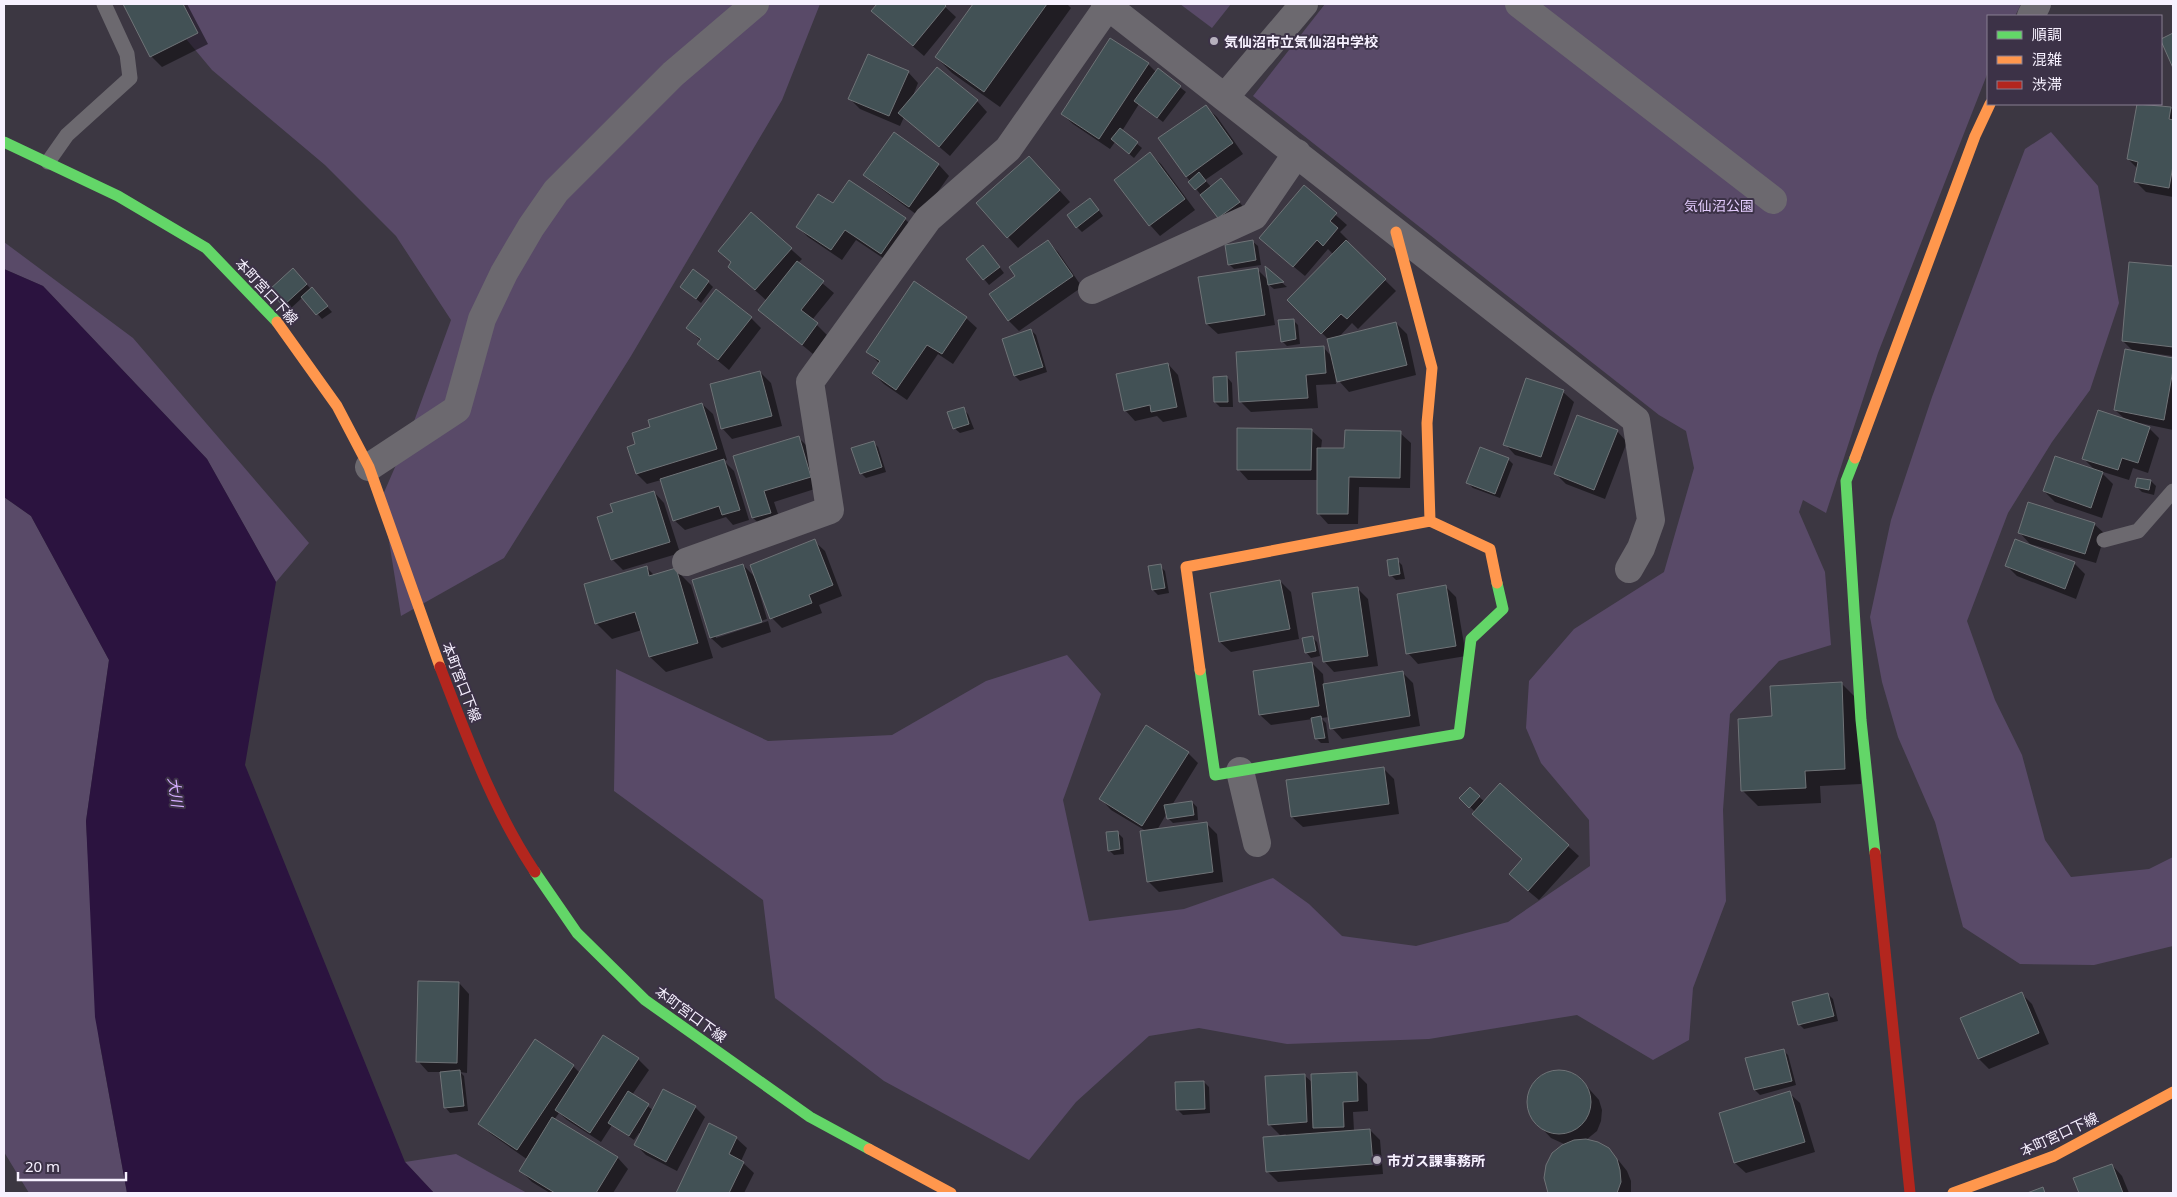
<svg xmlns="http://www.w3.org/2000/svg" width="2177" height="1197" font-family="'Noto Sans','Noto Sans JP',sans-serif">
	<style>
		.green { fill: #594a68 }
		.water { fill: #2b133f }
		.shadow { fill: #0007 }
		.building { fill: #425155; stroke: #6f7377 }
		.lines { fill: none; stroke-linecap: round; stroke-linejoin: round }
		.lane { stroke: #6c696f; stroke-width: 15 }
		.street { stroke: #6c696f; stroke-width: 28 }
		.fast { stroke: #63d668; stroke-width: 11 }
		.slow { stroke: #ff974d; stroke-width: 11 }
		.jam { stroke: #b3261e; stroke-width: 11 }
		.poi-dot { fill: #b6b0bd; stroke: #3c3247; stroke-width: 2 }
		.labels { text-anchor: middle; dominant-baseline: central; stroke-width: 4; stroke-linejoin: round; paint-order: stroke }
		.poi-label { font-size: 14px; font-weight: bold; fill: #f7f1ff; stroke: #3c3247; text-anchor: start }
		.park-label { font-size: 14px; fill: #e3ccfd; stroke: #3c3247 }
		.street-label { font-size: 14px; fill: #f7f1ff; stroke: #3c3247 }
		.water-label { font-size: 15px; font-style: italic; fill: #d5aeff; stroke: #3c3247 }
	</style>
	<rect width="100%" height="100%" fill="#3c3742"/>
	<path class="green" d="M157,4h663l-38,96 -151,256 -127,202 -103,58 -19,-119 27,-62 42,-115 -55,-84 -71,-71 -113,-95z
		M1180,4h51l-19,24z
		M1325,4h696l-6,12h-27v56l-110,281 -52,160 -23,-13 -4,12 26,60 6,73 -52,16 -49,53 -7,96 3,91 -33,87 -4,52 -36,20 -76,-45 -148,24 -142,5 -88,-16 -50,8 -73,66 -47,58 -145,-79 -109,-83 -12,-98 -149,-109 2,-122 152,72 124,-6 94,-54 81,-26 34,39 -38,106 26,121 95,-12 89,-31 36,26 33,32 74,10 92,-24 82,-56 -1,-46 -48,-57 -15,-35 3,-47 45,-52 90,-57 30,-104 -8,-37 -27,-16 -406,-319z
		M2051,132l47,54 21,117 -29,87 -38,52 -44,71 -41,108 28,79 27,55 23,85 26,37 78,-8 24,-12v89l-79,19 -74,-1 -57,-37 -28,-105 -37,-85 -16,-55 -12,-65 21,-97 41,-123 64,-172 29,-76z
		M4,242l129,96 176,205 -33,39 -69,-123 -164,-173 -39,-17z
		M4,497l27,19 78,144 -23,161 13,219 28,153h-98l-25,-41z
		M456,1154l71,39h-93l-29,-31z"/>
	<path class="water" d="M4,269l39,17 164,173 69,123 -31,183 160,397 29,31h-307l-32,-176 -9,-196 23,-161 -78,-144 -27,-19z"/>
	<path class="shadow" d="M124,4h63l21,40 -46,23 -11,-11z
		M878,4h64l14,13 -32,39 -52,-45z
		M975,4h92l4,4 -71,99 -48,-34 -16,-16z
		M1148,64l8,8 2,-2 28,22 -23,30 -24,-18 -17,27 20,17 -8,10 -19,-16 -5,7 -37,-25 -11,-10z
		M908,72l10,11 -6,15 65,3 10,11 -37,44 -46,-39 -4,9 -40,-17 -11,-11z
		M2138,104l33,4 2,3v86l-27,-5 -10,-10 2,-13 -10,-10z
		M1206,107l11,10 26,37 -38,26 6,7 15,-2 18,23 -25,10 -33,-42z
		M894,133l45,32 10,11 -29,41 -44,-32 -11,-10z
		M1150,154l11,10 34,46 -35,26 -10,-11z
		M1039,168l31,34 -52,46 -10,-11z
		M1304,187l43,38 -7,7 8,8 -2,2 50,49 -38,38 -6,-6 -14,15 58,-15 11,11 9,41 -67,17 -10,-11 -4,-7 1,10 -20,1 2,23 -67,4 -10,-10 -3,-49 86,-5 8,9 -4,-18 -39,-39 45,-45 -6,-6 -23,27 -34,-28z
		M833,205l72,14 11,11 -24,34 -36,-24 -14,20 -34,-23 -10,-10z
		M1095,205l8,11 -21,16 -5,-5z
		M751,214l51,45 -4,4 36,30 -22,27 15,15 -14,19 -53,-44 7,-9 -38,-34z
		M1252,241l6,5 3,19 -27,4 -5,-5z
		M1048,242l10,10 24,35 -63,44 -11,-11 9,-43z
		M988,252l16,21 -15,12 -21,-26z
		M2130,264l43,3v89l-23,-3v2l23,5v70l-33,-7v2l9,3 10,10 -11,35 -15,-5 -4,12 -29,-9 13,13 -11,34 -47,-16 -11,-11 52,-20 -13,-13 43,-38 -11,-10 19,-58 -11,-11z
		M1257,269l11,11 -2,-11 21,18 -13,2 -6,-5 7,41 -57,9 -11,-10z
		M298,275l34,37 -10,7 -19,-22 -14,13 -19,-20z
		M708,282l5,5 -12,16 -19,-16z
		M751,318l10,10 -32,42 -31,-26 3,-3 -13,-13z
		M966,318l11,10 -24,36 -15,-10 -31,46 -23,-16 -11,-11 7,-9 -12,-12z
		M1293,320l5,5 2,19 -13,2 -5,-5z
		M1031,330l5,5 11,37 -27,9 -5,-5z
		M1168,364l10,11 9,42 -24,5 -6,-6 -22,5 -10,-11z
		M760,372l11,11 11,43 -50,13 -10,-11z
		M1227,377l5,6 1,24h-13l-5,-5z
		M1563,392l11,10 -22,64 -37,-11 -10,-11z
		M702,404l11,10 14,46 -3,1 10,10 15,49 -16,5 -7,-8 -41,13 -11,-10 -13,-40 -14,4 -10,-10v-29z
		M963,409l5,5 6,15 -14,4 -6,-5z
		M1311,430l11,10 -1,9h25l54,-16 11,10 -1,45 -51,-1 -1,37h-30l-10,-11v-33h-70l-10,-11z
		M1617,431l10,11 -22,57 -39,-15 -11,-11z
		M798,437l11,11 12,39 -47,15 7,21 -17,5 -11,-10 -18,-61z
		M873,442l5,5 8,25 -20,6 -5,-5z
		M1508,459l5,5 -13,34 -27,-10 -5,-5z
		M2151,481l5,5 -2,9 -12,-3 -5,-5z
		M654,492l10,11 16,50 -57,17 -11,-11 2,-46z
		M2094,524l11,10 -9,29 -66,-19 -10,-11z
		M814,541l11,10 17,45 -23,9 3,8 -40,15 -10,-10 -14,-34 -1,1 10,34 -51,16v3l52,-17 3,11 -49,16 -11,-10 32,-73 13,13z
		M1397,560l5,5 3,14 -9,1 -5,-5z
		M2074,563l11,11 -9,25 -59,-23 -11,-11z
		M1160,566l5,5 4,22 -11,2 -5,-5z
		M646,567l9,9 20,-7 16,16 22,73 -47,14 -16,-15 -8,-27 -30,9 -16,-16z
		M1280,581l11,11 8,47 -68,13 -11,-10z
		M1446,587l10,10 10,59 -48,8 -10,-11z
		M1357,588l11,11 10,67 -44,6 -10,-11z
		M1312,637l5,5 3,14 -9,2 -5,-6z
		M1312,663l11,11 1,11 78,-13 11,11 7,43 -78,13 -10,-11 -2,-11 -9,1 5,5 3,20h-8l-5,-5 -3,-19 -42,6 -11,-10z
		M1841,683l16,16 4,85 -41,2 1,17 -63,3 -16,-16 31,-72z
		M1188,753l10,10 -26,42 20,-3 5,5 1,13 -25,3 -5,-5 -1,-5 -10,17 49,-7 11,11 6,48 -64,10 -11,-11 -2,-50 -35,-21 -10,-11z
		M1384,769l10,10 5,35 -96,13 -11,-10z
		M1500,785l79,71 -40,44 -18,-15 3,-25 -63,-62 18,-1 6,5z
		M1117,832l6,6 1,16 -10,1 -5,-5z
		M459,983l10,11 -2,79 -7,-1 4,4 4,35 -18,2 -5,-6 -4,-35h-13l-10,-11z
		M1828,994l5,5 5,22 -34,8 -5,-5z
		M2022,994l10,10 17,40 -60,25 -10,-10 -17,-40z
		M603,1037l35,22 11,11 -17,25 21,15 42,-3 10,10 -28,54 -31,-16 -11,-11 6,-10 -2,-1 -5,7 -22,-15 -11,17 -34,-22 -8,-7 -5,7 64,38 10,11 -15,24h-63l-18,-11 -11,-11 7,-11 -37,-26 -11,-10 93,-58 7,7z
		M1783,1050l5,5 8,30 -36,10 -5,-5z
		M1564,1071l10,3 8,7 17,19 3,10 -1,11 -4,10 -11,9 22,9 11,12 8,10 4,10v12h-81l-2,-3 5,-36 11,-10 -13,-6 -18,-19 -4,-9 -1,-10 2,-10 5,-9 9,-6z
		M1356,1073l11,11 1,27 -15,1 1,19 16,-1 10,10 3,34 -105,8 -11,-11 19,-37 -6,1 -11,-11 35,-49 9,8z
		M1204,1082l5,5 1,26 -27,2 -5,-5z
		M1789,1093l11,10 15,49 -69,21 -11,-10 -15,-49z
		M710,1125l26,13 11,10 -6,13 13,12 -10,20h-67z
		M2112,1165l10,11 7,17h-49l-6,-14z"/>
	<path class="building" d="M123,4h60l15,29 -48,24z
		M877,4h67l2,2 -33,40 -42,-35z
		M973,4h74l-63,88 -49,-35z
		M2173,33v35l-12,-27v-2z
		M1110,38l39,25 -50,76 -38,-25z
		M868,54l41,17 -20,45 -41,-17z
		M937,67l41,33 -39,47 -41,-34z
		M1158,68l23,18 -24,32 -23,-17z
		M2137,104l34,3 -2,12 4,1v46l-4,22 -35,-6 4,-20 -11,-3z
		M1206,105l27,38 -47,34 -28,-39z
		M1120,128l18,14 -9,12 -18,-15z
		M894,132l45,32 -30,43 -46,-32z
		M1150,152l35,47 -36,27 -35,-46z
		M1029,156l31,34 -53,48 -31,-35z
		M1199,172l7,9 -11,9 -7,-8z
		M1221,178l19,24 -22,16 -18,-23z
		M849,180l57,38 -25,36 -36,-24 -14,20 -35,-23 22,-33 15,9z
		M1304,185l33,28 -7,8 8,7 -15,18 -6,-6 -24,27 -34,-29z
		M1090,198l9,12 -23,18 -9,-13z
		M751,212l41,36 -37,42 -27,-23 3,-5 -13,-11z
		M1048,240l25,36 -65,45 -19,-27 26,-18 -6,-9z
		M1253,240l3,20 -28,5 -3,-20z
		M1346,240l40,39 -39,40 -6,-5 -20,20 -34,-34z
		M983,245l17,22 -17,13 -17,-21z
		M797,261l27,20 -23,29 17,13 -16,22 -44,-35z
		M2129,262l44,4v81l-51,-6z
		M1265,266l19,16 -16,3z
		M293,268l14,16 -24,22 -14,-16z
		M1258,268l7,47 -59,9 -8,-47z
		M693,269l16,12 -13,18 -16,-12z
		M914,281l53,36 -25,37 -15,-9 -31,45 -24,-17 8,-12 -14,-9z
		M312,287l16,19 -12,9 -15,-18z
		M716,289l36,28 -34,43 -21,-16 4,-5 -15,-11z
		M1294,319l2,20 -15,3 -3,-22z
		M1396,322l11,43 -70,17 -10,-43z
		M1031,329l12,38 -29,9 -12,-37z
		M1324,346l2,27 -20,2 2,23 -69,4 -3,-50z
		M2125,349l48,9v12l-9,50 -50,-10z
		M1168,363l9,44 -26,5 -1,-7 -26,6 -8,-37z
		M760,371l12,45 -51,13 -11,-45z
		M1227,376l1,26h-14l-1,-25z
		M1526,378l38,12 -23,67 -38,-12z
		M702,403l15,46 -81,25 -9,-27 8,-3 -3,-11 18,-6 -2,-7z
		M964,407l5,17 -16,5 -6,-17z
		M2098,410l52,17 -12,36 -16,-5 -4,12 -36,-11z
		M1577,415l41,15 -24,60 -40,-16z
		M1237,428l75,1 -1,41h-74z
		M1345,430l56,1 -1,47 -51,-1 -1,37h-31v-66h27z
		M799,436l12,41 -47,14 7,22 -19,5 -19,-62z
		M874,441l8,26 -22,7 -9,-26z
		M1480,447l29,11 -14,36 -29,-11z
		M2055,456l48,16 -12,36 -48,-17z
		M724,459l16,51 -18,5 -3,-9 -46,15 -13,-42z
		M2137,478l14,2 -2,10 -14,-3z
		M654,491l16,51 -59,18 -14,-43 16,-5 -3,-8z
		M2028,502l67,21 -10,31 -67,-21z
		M815,539l18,46 -24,10 3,8 -42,16 -20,-54z
		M2015,539l60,23 -10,27 -60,-23z
		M1398,558l2,16 -11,2 -2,-16z
		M743,564l19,58 -52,16 -18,-58z
		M1161,564l4,24 -13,2 -4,-24z
		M647,566l2,10 27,-8 22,75 -49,14 -14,-45 -40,12 -11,-40z
		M1280,580l10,49 -71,13 -9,-49z
		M1446,585l10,61 -50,8 -9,-60z
		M1358,587l10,69 -45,6 -11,-69z
		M1313,636l3,15 -11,2 -3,-15z
		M1312,662l7,44 -60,9 -6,-44z
		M1403,671l7,45 -80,13 -7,-45z
		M1842,682l3,87 -40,2 1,17 -65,3 -3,-72 34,-3 -2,-30z
		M1321,716l4,22 -10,1 -4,-21z
		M1146,725l43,27 -47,74 -43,-27z
		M1384,767l5,37 -98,13 -5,-37z
		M1500,783l69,62 -41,46 -19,-17 13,-15 -50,-45z
		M1470,787l10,9 -11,12 -10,-10z
		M1192,801l2,14 -27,4 -3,-14z
		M1207,822l6,50 -66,10 -7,-51z
		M1118,831l2,18 -12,2 -2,-19z
		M418,981l41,1 -2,81 -41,-1z
		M2022,992l17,41 -61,26 -18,-41z
		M1828,993l6,23 -36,9 -6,-23z
		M603,1035l36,23 -49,75 -35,-23z
		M535,1039l39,26 -57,85 -39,-26z
		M1784,1049l8,32 -38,9 -9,-32z
		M1527 1102a32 32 0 1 1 64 0a32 32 0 1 1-64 0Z
		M460,1070l4,36 -20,2 -4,-36z
		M1357,1072l1,29 -15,1 1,25 -31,1 -2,-54z
		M1305,1074l2,48 -39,3 -3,-49z
		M1204,1081l1,28 -29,1 -1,-28z
		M663,1089l33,17 -30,56 -32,-17z
		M628,1091l21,13 -20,32 -21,-13z
		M1790,1091l15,51 -71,21 -15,-50z
		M552,1117l66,40 -22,36h-41l-36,-22z
		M709,1123l28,14 -8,17 15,8 -15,31h-53z
		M1370,1129l3,35 -107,8 -3,-35z
		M1586,1139l12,3 11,6 8,11 3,11 1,12 -4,11h-69l-4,-15 2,-13 6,-12 10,-8 12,-5z
		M2112,1164l11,29h-44l-6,-15z
		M2043,1187l2,6h-18z"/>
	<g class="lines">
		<path class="lane" d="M48,162l19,-27 63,-57 -3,-24 -23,-50
			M2104,540l34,-9 35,-40"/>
		<path class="street" d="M1105,4l531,416 15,100 -10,28 -12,21
			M1519,4l254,196
			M2031,16l6,-12
			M1225,97l79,-93
			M1092,290l162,-74 43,-63
			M369,467l88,-58 25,-90 22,-46 27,-46 25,-36 117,-117 82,-70
			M686,562l144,-52 -20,-128 118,-163 80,-70 100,-143
			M1240,771l17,72"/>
		<path class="fast" d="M4,142l114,54 88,52 71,74
			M1855,458l-9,23 15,239 14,133
			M1200,670l15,105 244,-41 12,-95 32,-30 -6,-26
			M535,872l42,61 68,67 165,117 59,32"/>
		<path class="slow" d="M1396,232l36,136 -5,55 3,98 60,28 7,34
			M277,322l60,84 32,61 71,200
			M1855,458l120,-322 15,-32
			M1200,670l-14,-103 244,-46
			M869,1149l82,44
			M1953,1193l101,-37 119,-64"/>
		<path class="jam" d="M440,667c27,70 53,142 95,205
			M1875,853l35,340"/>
	</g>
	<g class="poi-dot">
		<circle cx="1214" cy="41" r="5"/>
		<circle cx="1377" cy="1160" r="5"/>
	</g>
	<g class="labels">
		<g class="poi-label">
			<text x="1224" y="41">気仙沼市立気仙沼中学校</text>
			<text x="1387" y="1160">市ガス課事務所</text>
		</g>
		<g class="park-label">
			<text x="1719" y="205">気仙沼公園</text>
		</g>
		<g class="street-label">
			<text transform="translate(267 291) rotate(47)">本町宮口下線</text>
			<text transform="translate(462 682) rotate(69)">本町宮口下線</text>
			<text transform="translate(691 1014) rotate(36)">本町宮口下線</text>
			<text transform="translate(2059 1134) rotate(-25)">本町宮口下線</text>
		</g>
		<g class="water-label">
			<text transform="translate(176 792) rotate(82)">大川</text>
		</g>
	</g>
	<rect width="2177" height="1197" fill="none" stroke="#f7f1ff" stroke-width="10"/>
	<rect x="1987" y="15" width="175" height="90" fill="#3c3247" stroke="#877e91"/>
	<rect x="1997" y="31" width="25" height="8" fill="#63d668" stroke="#877e91"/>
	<text x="2032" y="40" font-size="15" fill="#f7f1ff">順調</text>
	<rect x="1997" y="56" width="25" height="8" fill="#ff974d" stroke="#877e91"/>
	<text x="2032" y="65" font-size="15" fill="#f7f1ff">混雑</text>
	<rect x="1997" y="81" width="25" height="8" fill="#b3261e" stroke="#877e91"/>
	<text x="2032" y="90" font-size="15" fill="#f7f1ff">渋滞</text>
	<path d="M18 1172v8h108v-8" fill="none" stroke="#f7f1ff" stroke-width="2.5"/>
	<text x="25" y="1172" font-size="15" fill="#f7f1ff" stroke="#3c3247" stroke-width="4" paint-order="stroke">20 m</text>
</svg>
